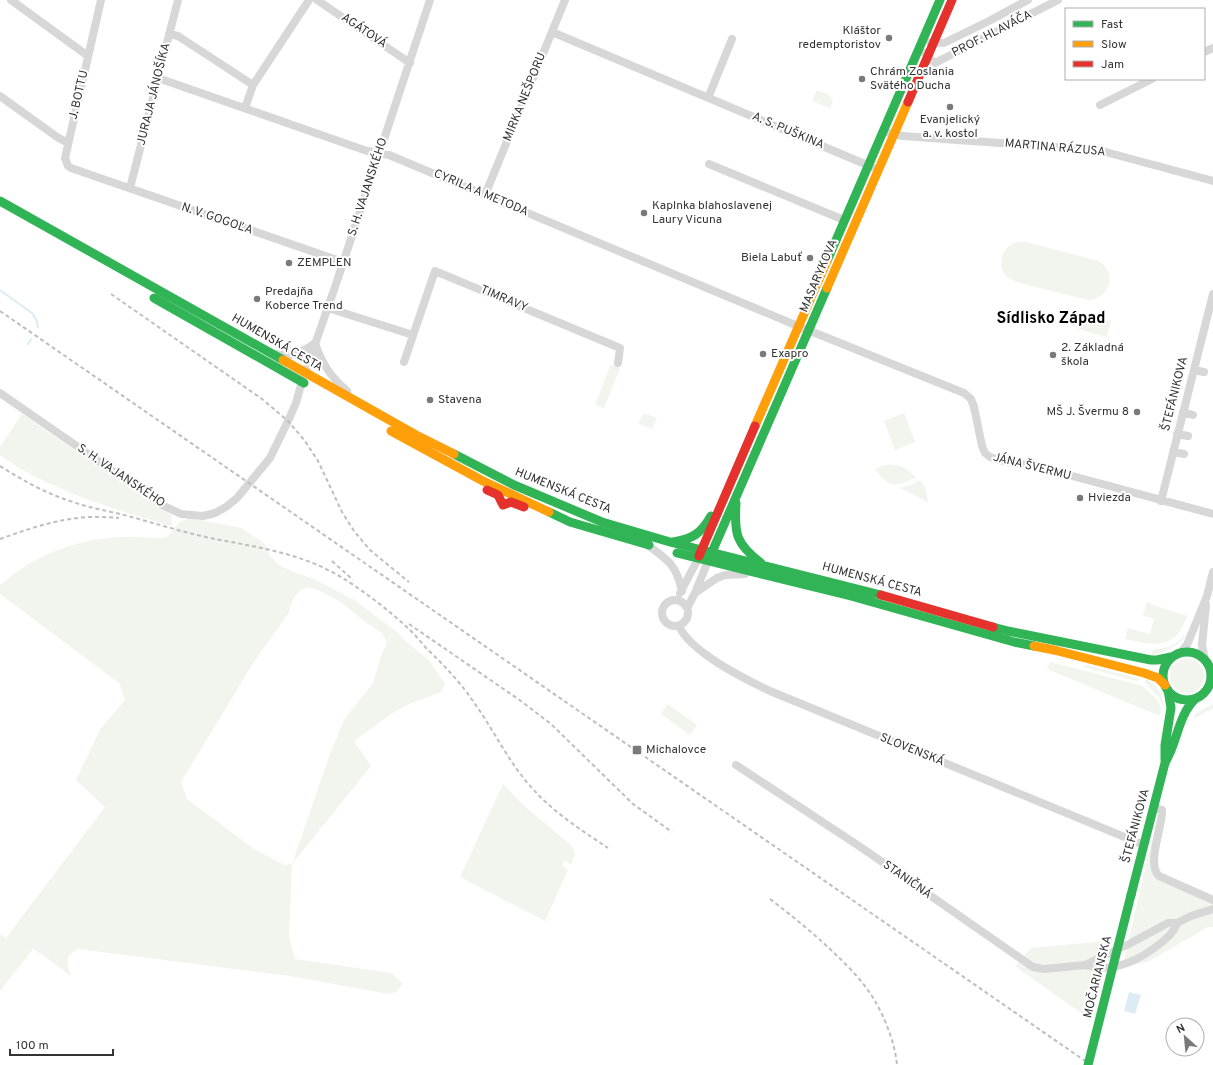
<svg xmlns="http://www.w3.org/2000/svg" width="1213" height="1065" font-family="Overpass,sans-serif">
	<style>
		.green { fill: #f1f5ed; fill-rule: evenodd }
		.water { fill: #ddebf3 }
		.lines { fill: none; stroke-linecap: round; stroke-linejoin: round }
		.stream { stroke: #ddebf3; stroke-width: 2 }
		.street { stroke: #d7d7d7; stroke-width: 8 }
		.fast { stroke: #30b455; stroke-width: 9 }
		.slow { stroke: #ff9f0a; stroke-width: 9 }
		.jam { stroke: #e5322d; stroke-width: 9 }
		.rail { stroke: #bebebe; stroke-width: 2; stroke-dasharray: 4 3; stroke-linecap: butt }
		.fast-bridge { stroke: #30b455; stroke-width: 9 }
		.poi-dot { fill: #7a7a7a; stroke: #fff; stroke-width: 1.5 }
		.labels { text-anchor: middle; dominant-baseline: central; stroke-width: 4; stroke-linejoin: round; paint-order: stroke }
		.street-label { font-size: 12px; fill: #333; stroke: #fff }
		.poi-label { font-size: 12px; fill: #333; stroke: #fff; text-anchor: start }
		.district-label { font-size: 16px; font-weight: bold; fill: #000; stroke: #fff }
	</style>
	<rect width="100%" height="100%" fill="#fff"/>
	<path class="green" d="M817,90l12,5 4,6 -3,7 -18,-7z
		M1018,242h7l74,19c18,13 12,36 -10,39 -17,-4 -33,-8 -49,-12 -10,-3 -23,-4 -32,-11 -6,-4 -8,-12 -6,-19 2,-9 8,-14 16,-16z
		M1082,313l29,8 -4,16 -29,-8z
		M611,364l9,4 -16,40 -9,-3z
		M644,413l13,5 -5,11 -14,-6z
		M904,413l11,29 -20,8 -11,-29z
		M22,414l135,93 15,8 -1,11c-51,-15 -101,-30 -148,-56 -8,-4 -15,-10 -23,-15v-8z
		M885,465c16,-1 19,2 31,12 -20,10 -27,12 -41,-8z
		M920,480l5,7 3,16 -15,-9 -13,-6 13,-4z
		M190,518l51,10 24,16 5,12 9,9 12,6 25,9 40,21 42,32 7,8 24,19 16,24 -4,8 -32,12 -16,9 -39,28 17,25 -79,98 -3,73 6,22 96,14 12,11 -7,8 -7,2 -99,-18 -211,-27c-15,6 -12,14 -8,27l-28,-21 -10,-6 -33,42v-57l6,4 99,-131 -29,-27 25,-52 24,-28 -6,-17 -119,-89v-9c12,-9 24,-19 38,-26 27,-14 58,-22 89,-22 14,-1 26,3 40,0l13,-15zM308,587l12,4 21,11 23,19 18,12 5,10 -6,13 -8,27 -29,37 -14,34 -38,110 -8,1 -30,-16 -67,-50 -6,-17 74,-122 33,-46 5,-15 7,-9z
		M1147,602l6,3 34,11c-2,5 -4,10 -7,15 -13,19 -36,12 -55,8l3,-11 22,6 4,-16 -11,-2z
		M1183,636h2c-5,10 -23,17 -34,20l2,-7c12,0 23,-3 30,-13z
		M1170 676a17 17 0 1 1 34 0a17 17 0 1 1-34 0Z
		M1050,662l93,24 14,14 4,8 -1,8 -113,-47z
		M1085,665l56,14 -4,2 -53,-14z
		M1145,679c12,4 19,18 19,30l-5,-12 -14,-14z
		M668,704l29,21 -7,10 -29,-21z
		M1213,704v5h-2l-17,10 1,-5z
		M503,784l20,21 48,40c6,8 3,11 0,20l-6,-5 -3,5 6,5 -23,51 -85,-44z
		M1158,814l-7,44 1,15 5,6 56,25v23h-5l-59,34 -27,7z
		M1107,941l-19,77 -73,-52 16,-18z"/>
	<path class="water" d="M1129,992l12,3 -6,19 -11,-3z"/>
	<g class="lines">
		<path class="stream" d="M0,290l32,23 4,6 2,8
			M28,344l3,-5"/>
		<path class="street" d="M11,0l77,56
			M101,0l-36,158 3,8 3,2 272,94
			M317,0l93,63
			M552,32l320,135
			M169,34l9,2 75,49
			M930,42c5,-1 8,1 14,1l45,-22 39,-21
			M1204,52l9,-4
			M925,53l3,4 7,6 123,-63
			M158,78l209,73 22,4 404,169 171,69 7,6 3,8 8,39 3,7 5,4 13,4 36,6 174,47
			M0,96l57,41 11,6
			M708,98l24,-59
			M1100,105l52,-26
			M245,108l8,-23 56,-85
			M889,133l14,3 54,4 141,10 115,31
			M709,164l135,56
			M130,188l48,-188
			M485,195l80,-195
			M328,308l85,27
			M315,343c7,21 16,34 32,48
			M277,354c15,4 26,-2 38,-11
			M404,362l31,-91 185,77 -2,15
			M1194,370l10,2
			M305,373l30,-86 95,-287
			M0,393l162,112 19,9 22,2 12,-3 11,-6 11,-9 33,-40 18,-37 8,-18 6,-22
			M1183,412l10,3
			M1177,434l11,2
			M1173,452l11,2
			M1161,501l52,-207
			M646,544c22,16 30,20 36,47
			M680,593l18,-34
			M695,593l22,-15 8,-3 20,-1
			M662 613a13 13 0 1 1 26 0a13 13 0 1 1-26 0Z
			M687,608l8,-15 13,-32
			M679,626c11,26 66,53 91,65l374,154
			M1180,653l7,-8 2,-5 18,-44 6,-24
			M1205,660l-3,-15 4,-40
			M736,765l126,83 171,119 11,2 41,-4 44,-21 39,-21h9l14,-7 22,-7
			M1154,808l8,2c1,16 -16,54 -3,66l54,24
			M1085,965c29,9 55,-5 77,-23 7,-6 12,-10 15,-19"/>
		<path class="fast" d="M0,201l283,159
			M827,261l113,-261
			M154,298l150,85
			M454,454l60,31 88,37 68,20 211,53
			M736,503c-2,31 0,41 25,60
			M549,512l21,10 79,23
			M673,542c19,-3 28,-8 38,-26
			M677,553l174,43 163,46 20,4
			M709,559l118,-271
			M993,627l15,4 143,29h6l14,-3
			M1163 676a24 24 0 1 1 48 0a24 24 0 1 1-48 0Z
			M1165,760v-15l6,-37 -3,-18
			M1131,895l34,-132c3,-6 6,-12 8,-18 6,-16 9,-33 22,-46"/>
		<path class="slow" d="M827,288l81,-186
			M283,360l133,75 38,19
			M755,426l72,-165
			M391,431l92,50 66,31
			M1034,646l20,4 90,23 14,5 7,7"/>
		<path class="jam" d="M908,102l44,-102
			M487,490l11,5 5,10 8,-3 13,5
			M699,556l56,-130
			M881,595l112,32"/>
		<path class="rail" d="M111,294l151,105 26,22 17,20 13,20 24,51 12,19 16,19 23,19 16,13
			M0,311l1091,754
			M0,466c22,14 45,27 70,35 19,7 39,10 58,15 29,8 58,17 87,23 47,9 90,15 131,41 23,15 45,32 65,51 5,5 10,11 15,17 18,17 35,35 49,56 20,28 34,59 57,84 21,24 49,42 76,60
			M0,539c25,-9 51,-18 78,-21 14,-2 28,-1 41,0
			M332,561l21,19
			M409,624l112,77 30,23 82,80 39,28
			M770,899c21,16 42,33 61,51 16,15 33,32 44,51 11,19 20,43 22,64"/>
		<path class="fast-bridge" d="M1088,1065l43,-170"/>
	</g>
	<g class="poi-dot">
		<circle cx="889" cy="38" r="4"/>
		<circle cx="862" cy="79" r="4"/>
		<circle cx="950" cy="107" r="4"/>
		<circle cx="644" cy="213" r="4"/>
		<circle cx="810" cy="258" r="4"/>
		<circle cx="289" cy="263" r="4"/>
		<circle cx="257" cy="299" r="4"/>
		<circle cx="763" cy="354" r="4"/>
		<circle cx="1053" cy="355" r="4"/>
		<circle cx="430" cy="400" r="4"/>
		<circle cx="1137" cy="412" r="4"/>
		<circle cx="1080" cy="498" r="4"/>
		<rect x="632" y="745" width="10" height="10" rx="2"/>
	</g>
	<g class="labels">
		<g class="street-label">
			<text transform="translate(364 31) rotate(34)">AGÁTOVÁ</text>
			<text transform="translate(992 34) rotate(-27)">PROF. HLAVÁČA</text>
			<text transform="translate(154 94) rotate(-76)">JURAJA JÁNOŠÍKA</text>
			<text transform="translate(79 95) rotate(-77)">J. BOTTU</text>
			<text transform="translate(525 97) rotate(-68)">MIRKA NEŠPORU</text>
			<text transform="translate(788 131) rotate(23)">A. S. PUŠKINA</text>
			<text transform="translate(1055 148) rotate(5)">MARTINA RÁZUSA</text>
			<text transform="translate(368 187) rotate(-72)">S. H. VAJANSKÉHO</text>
			<text transform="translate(481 193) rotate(23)">CYRILA A METODA</text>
			<text transform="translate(217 219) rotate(19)">N. V. GOGOĽA</text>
			<text transform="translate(819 276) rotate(-67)">MASARYKOVA</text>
			<text transform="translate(504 299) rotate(23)">TIMRAVY</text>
			<text transform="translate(277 343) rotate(30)">HUMENSKÁ CESTA</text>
			<text transform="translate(1175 394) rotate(-76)">ŠTEFÁNIKOVA</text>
			<text transform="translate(1032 467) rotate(14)">JÁNA ŠVERMU</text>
			<text transform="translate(121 476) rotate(34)">S. H. VAJANSKÉHO</text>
			<text transform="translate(563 491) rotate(22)">HUMENSKÁ CESTA</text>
			<text transform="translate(872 580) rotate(15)">HUMENSKÁ CESTA</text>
			<text transform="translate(912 750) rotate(22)">SLOVENSKÁ</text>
			<text transform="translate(1136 826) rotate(-75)">ŠTEFÁNIKOVA</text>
			<text transform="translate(907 880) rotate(35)">STANIČNÁ</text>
			<text transform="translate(1098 977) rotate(-76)">MOČARIANSKA</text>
		</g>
		<g class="poi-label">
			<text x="881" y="31" text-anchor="end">Kláštor<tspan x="881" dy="14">redemptoristov</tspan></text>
			<text x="870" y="72">Chrám Zoslania<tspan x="870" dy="14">Svätého Ducha</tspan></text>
			<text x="950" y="120" text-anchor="middle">Evanjelický<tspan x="950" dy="14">a. v. kostol</tspan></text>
			<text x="652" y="206">Kaplnka blahoslavenej<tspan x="652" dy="14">Laury Vicuna</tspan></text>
			<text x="802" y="258" text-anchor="end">Biela Labuť</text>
			<text x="297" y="263">ZEMPLEN</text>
			<text x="265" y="292">Predajňa<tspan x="265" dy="14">Koberce Trend</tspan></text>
			<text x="1061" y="348">2. Základná<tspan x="1061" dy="14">škola</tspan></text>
			<text x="771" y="354">Exapro</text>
			<text x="438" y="400">Stavena</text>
			<text x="1129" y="412" text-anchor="end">MŠ J. Švermu 8</text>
			<text x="1088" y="498">Hviezda</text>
			<text x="646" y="750">Michalovce</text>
		</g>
		<g class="district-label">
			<text x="1051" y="319">Sídlisko Západ</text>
		</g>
	</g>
	<rect x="1065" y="8" width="140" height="72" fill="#ffffff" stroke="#adadad"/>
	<rect x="1073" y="21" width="20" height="6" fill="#30b455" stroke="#adadad"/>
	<text x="1101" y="28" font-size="12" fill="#333333">Fast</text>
	<rect x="1073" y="41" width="20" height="6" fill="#ff9f0a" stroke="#adadad"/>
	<text x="1101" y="48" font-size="12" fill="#333333">Slow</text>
	<rect x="1073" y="61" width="20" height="6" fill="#e5322d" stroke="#adadad"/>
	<text x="1101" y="68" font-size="12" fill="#333333">Jam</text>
	<g transform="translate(1185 1037) rotate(333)"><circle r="19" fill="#ffffff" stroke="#adadad"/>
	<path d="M0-3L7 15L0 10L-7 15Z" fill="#7a7a7a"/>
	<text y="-6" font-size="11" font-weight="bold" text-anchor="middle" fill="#333333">N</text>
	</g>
	<path d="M10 1049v6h103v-6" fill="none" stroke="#333333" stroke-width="2"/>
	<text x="16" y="1049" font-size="12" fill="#333333" stroke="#ffffff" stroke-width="3" paint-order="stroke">100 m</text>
</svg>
